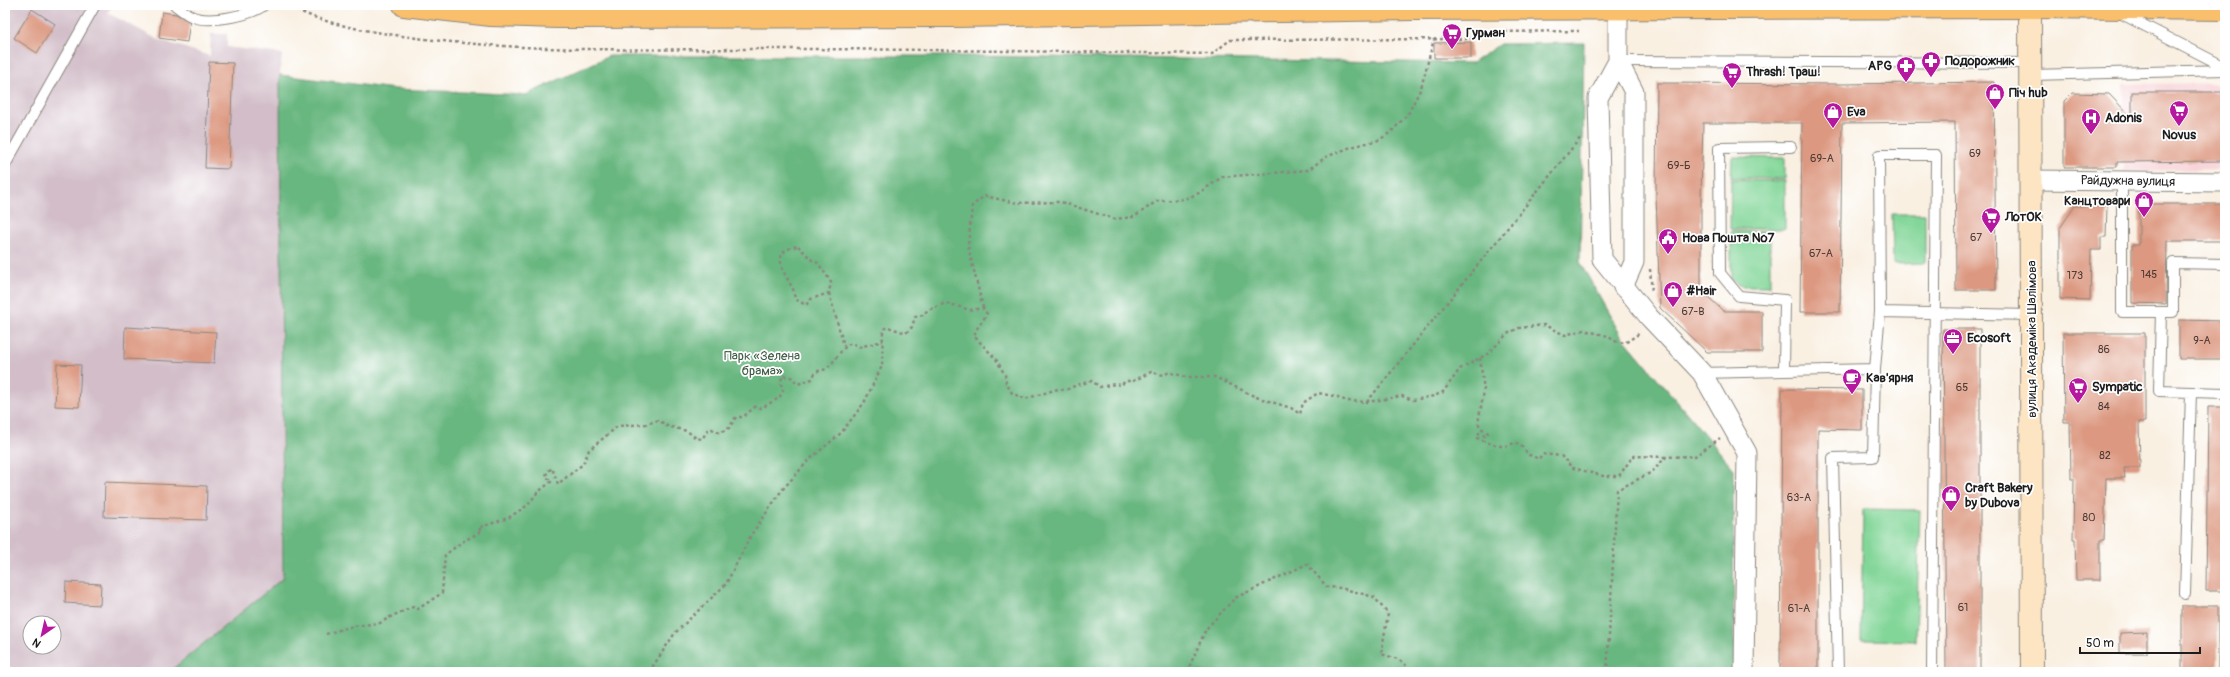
<svg xmlns="http://www.w3.org/2000/svg" width="2230" height="677" font-family="Pangolin,sans-serif">
	<style>
		.built { fill: #f7cfd4 }
		.industrial { fill: #d2bdc8; fill-rule: evenodd }
		.green { fill: #82d698; stroke: #4f795a }
		.forest { fill: #69b780; stroke: #426a4e }
		.building { fill: #dc9880 }
		.lines { fill: none; stroke-linecap: round; stroke-linejoin: round }
		.service-casing { stroke: #8a867f; stroke-width: 12 }
		.minor-casing { stroke: #8a867f; stroke-width: 21 }
		.secondary-casing { stroke: #8a867f; stroke-width: 24 }
		.primary-casing { stroke: #8a867f; stroke-width: 24 }
		.path { stroke: #8a867f; stroke-width: 2.5; stroke-dasharray: 3 3; stroke-linecap: butt }
		.service { stroke: #fff; stroke-width: 10 }
		.minor { stroke: #fff; stroke-width: 19 }
		.secondary { stroke: #fde5c4; stroke-width: 22 }
		.primary { stroke: #f9bf6c; stroke-width: 22 }
		.labels { text-anchor: middle; dominant-baseline: central; stroke-width: 3.5; stroke-linejoin: round; paint-order: stroke }
		.number-label { font-size: 11px; fill: #4c3b35 }
		.poi-label { font-size: 13px; font-weight: bold; fill: #1c1c1c; stroke: #fff; text-anchor: start }
		.street-label { font-size: 13px; fill: #1c1c1c; stroke: #fff }
		.park-label { font-size: 13px; fill: #405d47; stroke: #fff }
	</style>
	<rect width="100%" height="100%" fill="#fff"/>
	<filter id="ink" filterUnits="userSpaceOnUse"><feTurbulence type="fractalNoise" baseFrequency=".025" numOctaves="2"/><feDisplacementMap in="SourceGraphic" scale="8" xChannelSelector="R" yChannelSelector="G"/><feConvolveMatrix kernelMatrix="1 2 1 2 8 2 1 2 1" color-interpolation-filters="sRGB"/></filter>
	<filter id="wash" filterUnits="userSpaceOnUse"><feTurbulence type="fractalNoise" baseFrequency=".012" numOctaves="4" result="noise"/><feDisplacementMap in="SourceGraphic" scale="16" xChannelSelector="R" yChannelSelector="G"/><feGaussianBlur stdDeviation="0.9" result="paint"/><feColorMatrix in="noise" values="0 0 0 0 0 0 0 0 0 0 0 0 0 0 0 0 0 1.4 0 .05"/><feComposite in="paint" operator="in"/></filter>
	<g filter="url(#wash)">
		<rect width="100%" height="100%" fill="#f9f0e2"/>
		<path class="built" d="M2225,83v86l-101,2v-87z"/>
		<path class="industrial" d="M5,5h107l-4,8 49,26 53,17 1,-22h16v13l55,7 -2,21 3,503 -114,94h-164zM30,623h24v24h-24z"/>
		<path class="green" d="M1732,157l53,1v21l-54,-1z
			M1731,180l54,1v48h-55z
			M1892,214h33v49l-32,1z
			M1731,231l39,1v54h-28l-11,-6z
			M1863,509l57,1 -4,131 -55,-1z"/>
		<path class="forest" d="M1584,43l-4,219 40,72 113,134 1,204h-1565l114,-94 -3,-503 115,14 131,6 83,-39h365l498,7 28,-19z"/>
		<g id="blocks">
			<path class="building" d="M32,9l23,15 -18,29 -23,-15z
				M162,12l14,2 14,8 -3,20 -28,-4z
				M1471,42v16h-37v-15z
				M209,62l24,1 -4,106 -24,-1z
				M1994,82l2,208h-40l-1,-168 -113,1 -2,189h-40l2,-189h-99l-2,72v95l22,21h39v41h-55l-47,-44 -4,-113 1,-112 185,1z
				M2132,92h93v69l-108,1v5h-53v-66l8,-8 37,1 23,24z
				M2139,204h86v37h-58l-1,63 -34,-1v-58h7z
				M2075,206h32l-1,31h-5v13h-10l-1,50 -30,-1v-71z
				M2179,320l46,1v38h-46z
				M125,327l91,5 -2,31 -90,-4z
				M1943,329h37v343h-34z
				M2063,333h82v89h-6l1,46h-16l1,10h-19l-2,62h-4v40h-24l-1,-41h-2l1,-60h-3l-1,-57h-6z
				M57,364l24,1 -2,42 -24,-1z
				M1782,389l80,1v40l-44,-1v243h-38z
				M2208,407h17v184h-19z
				M105,482l102,4 -1,34 -102,-3z
				M66,582l35,2 -1,21 -35,-2z
				M2182,606h36v66h-36z
				M2147,632v21h-27v-20z"/>
		</g>
	</g>
	<g filter="url(#ink)">
		<use href="#blocks" fill-opacity="0" stroke="#8a867f" stroke-width="1"/>
		<g class="lines">
			<g class="service-casing">
				<path id="service" d="M175,5c5,4 10,8 16,11 16,8 59,0 73,-11
					M2120,13l105,54
					M1618,61l413,2
					M2031,75l194,-5
					M5,165l90,-160
					M2122,181v131h51v-49l52,1
					M1880,312l152,3
					M2161,312l-2,79 66,2
					M1784,371l1,-71 -46,-4 -19,-23 -1,-125 72,-1
					M1702,373l173,-4 5,-57 -1,-157h57l-4,517
					M2185,594l6,-202
					M1838,672l-5,-214 40,-1 2,-88"/>
			</g>
			<g class="minor-casing">
				<path id="minor" d="M1618,8v53l16,31v170l-11,25
					M1618,61l-20,37 4,161 47,58 53,56 45,80 -3,219
					M2031,180l194,2"/>
			</g>
			<g class="secondary-casing">
				<path id="secondary" d="M2030,7l2,665"/>
			</g>
			<g class="primary-casing">
				<path id="primary" d="M404,5l87,10 66,2 396,-1 460,-7 617,-2 195,2"/>
			</g>
			<path class="path" d="M286,5c41,21 86,27 131,33 116,15 233,11 350,11 148,0 296,3 445,5l18,-14 240,-1 22,-7 87,-1
				M798,246l14,14 6,3 13,19 -2,11 -18,6 -5,6 -11,-6c-1,-4 -1,-9 -3,-12 -9,-16 -23,-36 6,-41z
				M1650,269l2,23
				M829,293l15,53
				M983,308l-15,-62 4,-40 12,-10 33,7 44,-1 53,17 20,-2 23,-16 28,-2 14,-6 23,-16 86,-7 18,-13 25,-10 28,-7 12,-8 17,-18 13,-26 13,-49
				M1480,358l4,33 -6,32 3,5 7,5 -3,3 -6,-3 -2,5c12,5 27,13 38,4l9,6 3,6 12,5 3,-5 19,2 6,5v3l4,1 2,3 30,8h16l14,-20 33,1
				M1367,402l214,-265
				M326,634l27,-8 27,-3 12,-7 21,-9 5,2 24,-16 3,-38 17,-13 20,-11 -4,-3 30,-10 20,-13 9,-12 15,-12 -6,-4 1,-5 5,-4 6,16 25,-20 6,-14 29,-24 28,-2 13,-4 8,6 20,5 9,7 6,1 6,-9 4,-1 8,4 9,-5 7,-11h7l13,-11 5,2 18,-10 4,-7 -2,-7 1,-8 9,1 7,7 14,-5 4,-8c18,1 21,-23 36,-28l7,4 24,-6
				M649,672l26,-39 51,-49 25,-49 31,-45 27,-30 32,-27 23,-30 18,-37 1,-37 5,-2 18,6 6,-6 3,-10 8,-2 5,-5 18,-7 24,7 13,-2 4,6 -11,16 -2,6 22,23 9,16 1,8 6,10 13,6 33,-10 8,1 11,-5 15,-4 8,6 15,-3 7,1 3,-4h8l18,-9 13,3 5,-3 17,5h29l41,20 35,11 9,6 3,-11 15,-10 20,4 8,4 21,1 35,-6 11,4 21,-4 9,-4 17,-23 29,-16 18,-19 12,-6 25,-3 21,10 19,-5 24,6 6,5 11,2 15,-10
				M1187,672l19,-43 29,-31 72,-34 20,23 14,1 33,9 14,17 -7,40 17,5 16,13
				M1607,672l10,-182 35,-18 14,-15 29,-1 25,-18"/>
			<use href="#service" class="service"/>
			<use href="#minor" class="minor"/>
			<use href="#secondary" class="secondary"/>
			<use href="#primary" class="primary"/>
		</g>
	</g>
	<defs>
		<g id="supermarket-pin" transform="scale(1)"><path d="M0 17L-7.5 6A9.5 9.5 0 1 1 7.5 6Z" fill="#b5179e" stroke="#fff"/><path d="M-6-5.5h2.5l.6 2H6L4.5 2H-2.5L-4.4-4H-6ZM-1.5 3.2a1.3 1.3 0 1 0 .1 0ZM3 3.2a1.3 1.3 0 1 0 .1 0Z" fill="#fff"/></g>
		<g id="pharmacy-pin" transform="scale(1)"><path d="M0 17L-7.5 6A9.5 9.5 0 1 1 7.5 6Z" fill="#b5179e" stroke="#fff"/><path d="M-2-6h4v4h4v4h-4v4h-4v-4h-4v-4h4Z" fill="#fff"/></g>
		<g id="shop-pin" transform="scale(1)"><path d="M0 17L-7.5 6A9.5 9.5 0 1 1 7.5 6Z" fill="#b5179e" stroke="#fff"/><path d="M-5-2.5h2.3a2.7 3.5 0 0 1 5.4 0H5L5.5 6h-11ZM-1.5-2.5h3a1.5 2.3 0 0 0-3 0Z" fill="#fff"/></g>
		<g id="hospital-pin" transform="scale(1)"><path d="M0 17L-7.5 6A9.5 9.5 0 1 1 7.5 6Z" fill="#b5179e" stroke="#fff"/><path d="M-5-5h3v3.5h4V-5h3V5h-3V1.5h-4V5h-3Z" fill="#fff"/></g>
		<g id="civic-pin" transform="scale(1)"><path d="M0 17L-7.5 6A9.5 9.5 0 1 1 7.5 6Z" fill="#b5179e" stroke="#fff"/><path d="M-.6-6.5H3V-4.5H.6V-3L4-1V1h2V6H-6V1h2V-1L-.6-3ZM-1.2 2.5V6h2.4V2.5Z" fill="#fff"/></g>
		<g id="office-pin" transform="scale(1)"><path d="M0 17L-7.5 6A9.5 9.5 0 1 1 7.5 6Z" fill="#b5179e" stroke="#fff"/><path d="M-6-3h4V-5.5h4V-3h4V5H-6ZM-1-4.5V-3h2v-1.5ZM-6 0V1H6V0Z" fill="#fff"/></g>
		<g id="cafe-pin" transform="scale(1)"><path d="M0 17L-7.5 6A9.5 9.5 0 1 1 7.5 6Z" fill="#b5179e" stroke="#fff"/><path d="M-5.5-4.5H6V0H3Q3 3.5 0 3.5H-2.5Q-5.5 3.5-5.5 0ZM3-3.2v2h1.7v-2ZM-6 4.5H4V6H-6Z" fill="#fff"/></g>
	</defs>
	<g fill-rule="evenodd">
		<use href="#supermarket-pin" x="1452" y="33"/>
		<use href="#pharmacy-pin" x="1931" y="61"/>
		<use href="#pharmacy-pin" x="1906" y="66"/>
		<use href="#supermarket-pin" x="1732" y="72"/>
		<use href="#shop-pin" x="1995" y="93"/>
		<use href="#supermarket-pin" x="2179" y="110"/>
		<use href="#shop-pin" x="1833" y="112"/>
		<use href="#hospital-pin" x="2091" y="118"/>
		<use href="#shop-pin" x="2144" y="201"/>
		<use href="#supermarket-pin" x="1991" y="217"/>
		<use href="#civic-pin" x="1668" y="238"/>
		<use href="#shop-pin" x="1673" y="291"/>
		<use href="#office-pin" x="1953" y="338"/>
		<use href="#cafe-pin" x="1852" y="378"/>
		<use href="#supermarket-pin" x="2078" y="387"/>
		<use href="#shop-pin" x="1951" y="495"/>
	</g>
	<g class="labels">
		<g class="number-label">
			<text x="1975" y="153">69</text>
			<text x="1822" y="158">69-А</text>
			<text x="1679" y="165">69-Б</text>
			<text x="1976" y="237">67</text>
			<text x="1821" y="253">67-А</text>
			<text x="2149" y="274">145</text>
			<text x="2075" y="275">173</text>
			<text x="1693" y="311">67-В</text>
			<text x="2202" y="340">9-А</text>
			<text x="2104" y="349">86</text>
			<text x="1962" y="387">65</text>
			<text x="2104" y="406">84</text>
			<text x="2105" y="455">82</text>
			<text x="1799" y="497">63-А</text>
			<text x="2089" y="517">80</text>
			<text x="1963" y="607">61</text>
			<text x="1799" y="608">61-А</text>
		</g>
		<g class="poi-label">
			<text x="1466" y="33">Гурман</text>
			<text x="1945" y="61">Подорожник</text>
			<text x="1892" y="66" text-anchor="end">APG</text>
			<text x="1746" y="72">Thrash! Траш!</text>
			<text x="2009" y="93">Піч hub</text>
			<text x="1847" y="112">Eva</text>
			<text x="2105" y="118">Adonis</text>
			<text x="2179" y="135" text-anchor="middle">Novus</text>
			<text x="2130" y="201" text-anchor="end">Канцтовари</text>
			<text x="2005" y="217">ЛотОК</text>
			<text x="1682" y="238">Нова Пошта №7</text>
			<text x="1687" y="291">#Hair</text>
			<text x="1967" y="338">Ecosoft</text>
			<text x="1866" y="378">Кав'ярня</text>
			<text x="2092" y="387">Sympatic</text>
			<text x="1965" y="488">Craft Bakery<tspan x="1965" dy="15">by Dubova</tspan></text>
		</g>
		<g class="street-label">
			<text transform="translate(2128 181) rotate(1)">Райдужна вулиця</text>
			<text transform="translate(2032 339) rotate(-90)">вулиця Академіка Шалімова</text>
		</g>
		<g class="park-label">
			<text x="762" y="356">Парк «Зелена<tspan x="762" dy="15">брама»</tspan></text>
		</g>
	</g>
	<rect width="2230" height="677" fill="none" stroke="#fff" stroke-width="20"/>
	<g transform="translate(42 635) rotate(214)"><circle r="19" fill="#ffffff" stroke="#a4a4a4"/>
	<path d="M0-3L7 15L0 10L-7 15Z" fill="#b5179e"/>
	<text y="-6" font-size="11" font-weight="bold" text-anchor="middle" fill="#1c1c1c">N</text>
	</g>
	<path d="M2080 647v6h120v-6" fill="none" stroke="#1c1c1c" stroke-width="2"/>
	<text x="2086" y="647" font-size="12" fill="#1c1c1c" stroke="#ffffff" stroke-width="3" paint-order="stroke">50 m</text>
</svg>
